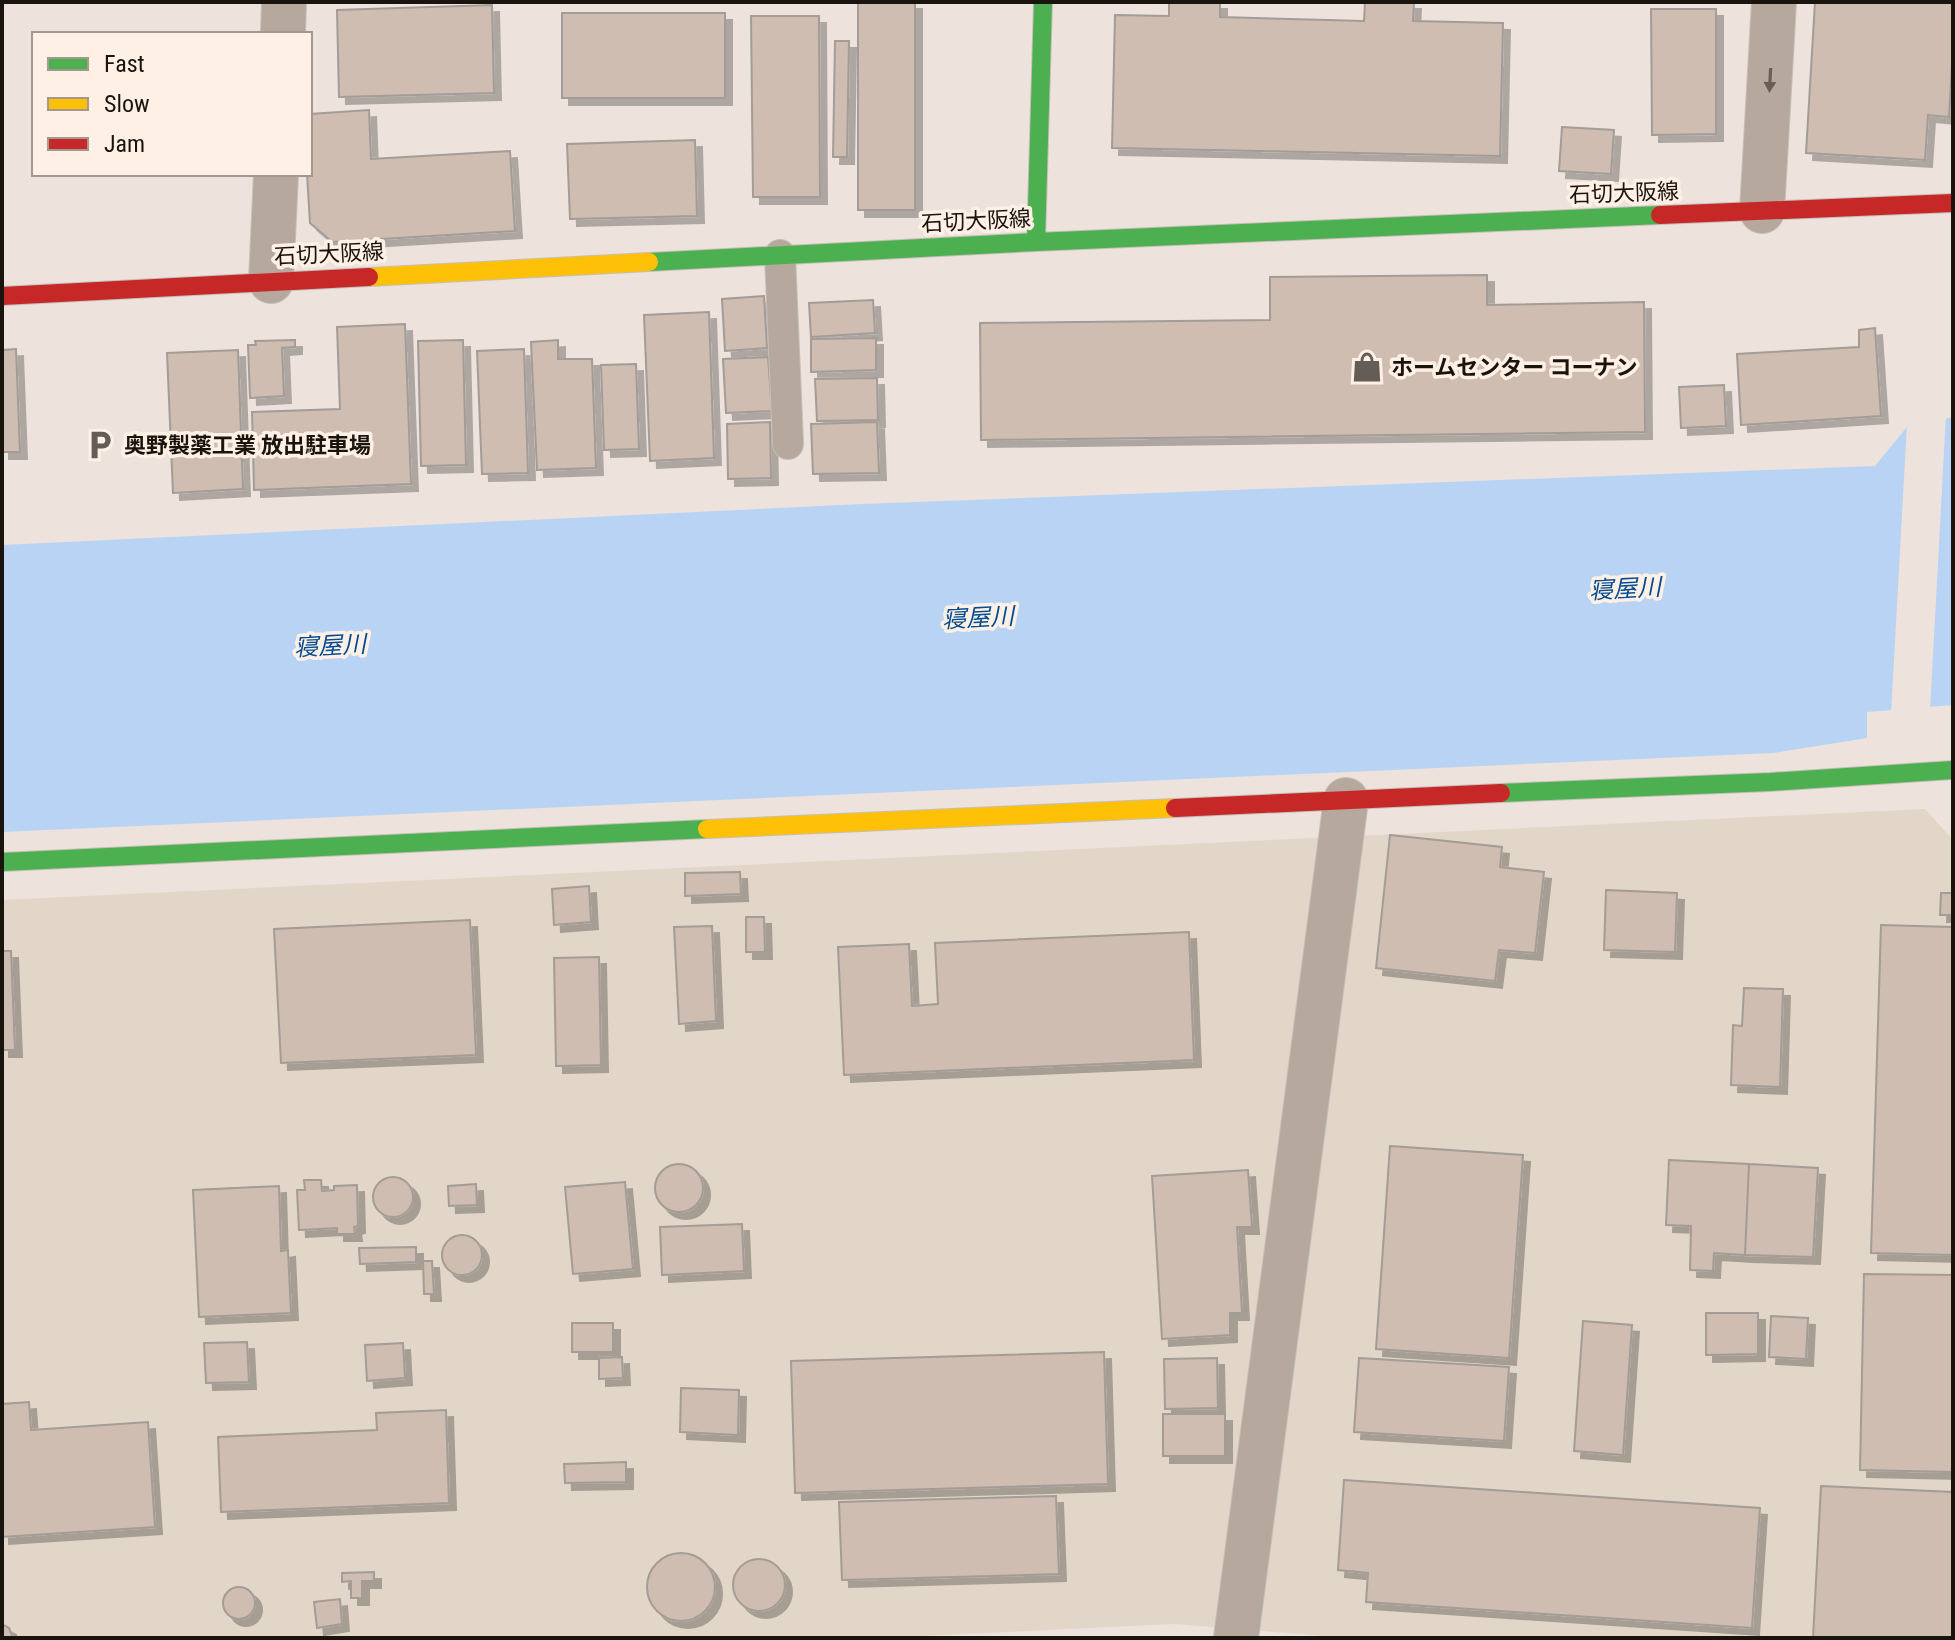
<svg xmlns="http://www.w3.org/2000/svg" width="1955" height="1640" font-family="'Roboto Condensed','Noto Sans JP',sans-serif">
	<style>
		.industrial { fill: #e2d6c8 }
		.water { fill: #b9d3f4 }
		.pier { fill: #ede3dc }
		.building { fill: #cebdb0; stroke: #a39c97; stroke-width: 2; filter: url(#shadow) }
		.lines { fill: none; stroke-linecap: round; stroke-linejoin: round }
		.lane-casing { stroke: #c5bfb9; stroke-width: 32 }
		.street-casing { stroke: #c5bfb9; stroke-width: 46 }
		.fast-casing { stroke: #c5bfb9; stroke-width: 20 }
		.slow-casing { stroke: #c5bfb9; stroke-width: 20 }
		.jam-casing { stroke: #c5bfb9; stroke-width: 20 }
		.lane { stroke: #b7a89d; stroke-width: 30 }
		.street { stroke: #b7a89d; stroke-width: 44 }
		.fast { stroke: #4caf50; stroke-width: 18 }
		.slow { stroke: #ffc107; stroke-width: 18 }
		.jam { stroke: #c62828; stroke-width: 18 }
		.oneway { fill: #685e56 }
		.labels { text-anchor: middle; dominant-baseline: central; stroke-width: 7; stroke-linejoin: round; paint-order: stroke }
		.street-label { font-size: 22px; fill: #1a140f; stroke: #fff0e5 }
		.poi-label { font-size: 22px; font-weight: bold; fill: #1a140f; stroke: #fff0e5; text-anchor: start }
		.water-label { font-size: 24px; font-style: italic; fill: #014b92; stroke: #fff0e5 }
	</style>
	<defs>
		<filter id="shadow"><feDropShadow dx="7" dy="7" stdDeviation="0" flood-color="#0004"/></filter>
	</defs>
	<rect width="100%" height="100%" fill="#ede3dc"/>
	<path class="industrial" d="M1925,809l28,31v798h-604l-175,-14 -294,14h-878v-738z"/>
	<path class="water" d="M1953,417v288l-86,7v26l-94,15 -1771,79v-287l860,-41 1013,-38 32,-39z"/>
	<path class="pier" d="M1946,414l-16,297 -39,3 16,-291z"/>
	<path class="building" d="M858,2h57v208h-57z
		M1169,2h51v15l144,4 1,-19h49l-1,19 90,2 -3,133 -388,-8 3,-133 54,1z
		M1815,2h138v45l-4,70 -21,-2 -3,45 -119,-7z
		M492,5l2,88 -155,4 -2,-87z
		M1651,9h65v125l-64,1z
		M562,13h163v85h-163z
		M751,16h68l1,181h-67z
		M835,41h14l-2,116h-14z
		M369,110l2,49 139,-8 5,80 -183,11 -22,-19 -3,-49h3v-60z
		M1562,127l52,3 -3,44 -52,-3z
		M695,140l2,76 -127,3 -3,-75z
		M1487,275v30l157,-3 1,130 -664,8 -1,-117 290,-3v-43z
		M764,296l3,52 -42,3 -3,-52z
		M873,300l2,33 -64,4 -2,-34z
		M709,312l5,146 -64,3 -6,-146z
		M405,324l6,160 -157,6 -2,-78 88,-3 -3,-82z
		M1875,328l6,88 -140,9 -4,-71 122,-7v-17z
		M876,338v32l-65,2v-33z
		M295,340v7l-13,1 2,48 -34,2 -2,-53h8l-1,-4z
		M463,340l3,125 -45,1 -3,-125z
		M558,340v19h34l4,109 -59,2 -6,-128z
		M16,349l4,103h-18v-102z
		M524,349l4,124 -46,1 -5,-123z
		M238,350l5,139 -70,4 -6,-140z
		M768,357l4,54 -46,2 -3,-54z
		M636,364l3,85 -35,1 -3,-85z
		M877,378l1,42 -61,1 -2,-42z
		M1724,385l2,41 -45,2 -2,-41z
		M770,422l1,56 -43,1 -1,-55z
		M877,422l2,51 -66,1 -2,-50z
		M1390,835l112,12 -2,20 44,5 -9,81 -36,-3 -4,31 -119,-13z
		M740,872l1,22 -56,2v-23z
		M589,886l2,36 -37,3 -2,-36z
		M1606,890l71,3 -2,59 -71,-2z
		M1941,893h12v22h-13z
		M746,917h18l1,35h-19z
		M470,920l6,135 -195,8 -7,-134z
		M1881,925l72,2v328l-82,-2z
		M712,926l4,95 -37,3 -5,-97z
		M1189,932l5,128 -350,15 -6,-128 71,-3 3,62 26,-2 -3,-61z
		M2,951h9l4,99h-13z
		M599,957l2,108 -45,1 -2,-108z
		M1744,988l39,1 -3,98 -49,-2 2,-60 9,1z
		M1390,1146l133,9 -14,203 -133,-9z
		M1669,1160l80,4 -4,91 -31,-2 -1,18 -23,-1 1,-44 -25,-1z
		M655 1188a24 24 0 1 1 48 0a24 24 0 1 1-48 0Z
		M1749,1164l69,4 -5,89 -68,-2z
		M1248,1170l4,57h-15l5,86h-12v22l-68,4 -10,-163z
		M373 1197a20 20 0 1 1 40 0a20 20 0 1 1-40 0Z
		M304,1180h17l1,11 12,-1v-4l23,-1 1,41 -4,1 1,7h-18v-6l-38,2 -2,-40h8z
		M625,1182l8,87 -60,5 -8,-87z
		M476,1184l1,21 -28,1 -1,-20z
		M279,1186l2,65 7,-1 3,63 -92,4 -6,-127z
		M742,1224l2,47 -82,4 -2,-48z
		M442 1255a20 20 0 1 1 40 0a20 20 0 1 1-40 0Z
		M416,1247v15l-56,2 -1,-16z
		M423,1261h9l2,33h-10z
		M1864,1274l89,1v197l-93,-2z
		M1706,1313h52v41l-52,1z
		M1771,1316l37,2 -2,41 -37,-2z
		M1583,1321l49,4 -9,130 -49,-4z
		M572,1323h41v29h-41z
		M247,1342l2,40 -43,1 -2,-40z
		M403,1343l2,35 -38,3 -2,-36z
		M1104,1352l4,132 -313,9 -4,-132z
		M622,1357l1,21 -24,1v-21z
		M1217,1358l1,50 -53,1 -1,-50z
		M1359,1358l150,9 -5,74 -150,-9z
		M681,1388l58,2 -1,45 -58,-3z
		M29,1402l2,28 117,-8 7,105 -153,10v-133z
		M446,1410l3,93 -228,9 -3,-75 159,-7 -1,-17z
		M1163,1414h62v42h-62z
		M626,1462v20l-61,1 -1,-19z
		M1344,1480l416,28 -8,120 -386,-26 2,-29 -30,-3z
		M1821,1486l132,6v146h-140z
		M1056,1496l3,78 -217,6 -3,-78z
		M647 1587a34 34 0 1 1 68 0a34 34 0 1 1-68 0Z
		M733 1585a26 26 0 1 1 52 0a26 26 0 1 1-52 0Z
		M374,1572v9h-12v17h-11v-17l-9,1v-9z
		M223 1603a16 16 0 1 1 32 0a16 16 0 1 1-32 0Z
		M340,1599l2,25 -25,4 -3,-26z
		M2,1624l7,4 4,10h-11z"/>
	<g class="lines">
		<g class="lane-casing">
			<path id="lane" d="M780,255l8,189"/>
		</g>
		<g class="street-casing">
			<path id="street" d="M283,34l1,-32
				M1762,211l12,-209
				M271,281l5,-107
				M1236,1638l110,-838"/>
		</g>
		<g class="fast-casing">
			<path id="fast" d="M1036,242l7,-240
				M649,262l387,-20 624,-27
				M1501,793l269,-11 183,-12
				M2,862l705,-33"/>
		</g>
		<g class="slow-casing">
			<path id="slow" d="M369,277l280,-15
				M707,829l468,-21"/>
		</g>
		<g class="jam-casing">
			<path id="jam" d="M1660,215l293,-12
				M2,296l367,-19
				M1175,808l326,-15"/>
		</g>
		<use href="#lane" class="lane"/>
		<use href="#street" class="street"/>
		<use href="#fast" class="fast"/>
		<use href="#slow" class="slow"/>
		<use href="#jam" class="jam"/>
	</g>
	<defs><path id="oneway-solid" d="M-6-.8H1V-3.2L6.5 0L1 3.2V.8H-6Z" transform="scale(2)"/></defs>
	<use class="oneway" href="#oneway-solid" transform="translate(1770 80) rotate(93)"/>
	<defs>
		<g id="shop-bare" transform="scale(2.4)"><path d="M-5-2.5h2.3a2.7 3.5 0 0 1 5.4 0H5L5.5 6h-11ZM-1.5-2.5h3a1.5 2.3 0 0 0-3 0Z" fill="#645c57" stroke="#fff0e5" stroke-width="2.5" paint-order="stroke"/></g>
		<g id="parking-bare" transform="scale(2.4)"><path d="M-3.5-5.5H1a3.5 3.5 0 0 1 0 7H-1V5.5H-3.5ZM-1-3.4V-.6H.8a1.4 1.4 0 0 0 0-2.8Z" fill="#645c57" stroke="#fff0e5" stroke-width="2.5" paint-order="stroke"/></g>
	</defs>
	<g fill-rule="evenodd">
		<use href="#shop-bare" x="1367" y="367"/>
		<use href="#parking-bare" x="100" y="445"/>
	</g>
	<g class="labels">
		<g class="street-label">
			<text transform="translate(1624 193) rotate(-2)">石切大阪線</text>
			<text transform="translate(976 221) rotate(-3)">石切大阪線</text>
			<text transform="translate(329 254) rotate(-3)">石切大阪線</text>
		</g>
		<g class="poi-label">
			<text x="1391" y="367">ホームセンター コーナン</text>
			<text x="124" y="445">奥野製薬工業 放出駐車場</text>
		</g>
		<g class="water-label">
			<text transform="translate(1625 589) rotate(-3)">寝屋川</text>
			<text transform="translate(978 618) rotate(-3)">寝屋川</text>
			<text transform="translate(330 646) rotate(-3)">寝屋川</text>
		</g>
	</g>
	<rect width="1955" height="1640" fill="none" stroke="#1a140f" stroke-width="8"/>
	<rect x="32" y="32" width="280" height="144" fill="#fff0e5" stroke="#a3988f" stroke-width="2"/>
	<rect x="48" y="58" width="40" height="12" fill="#4caf50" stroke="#a3988f" stroke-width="2"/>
	<text x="104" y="72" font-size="24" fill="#1a140f">Fast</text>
	<rect x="48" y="98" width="40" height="12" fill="#ffc107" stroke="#a3988f" stroke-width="2"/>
	<text x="104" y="112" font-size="24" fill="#1a140f">Slow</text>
	<rect x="48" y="138" width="40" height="12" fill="#c62828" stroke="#a3988f" stroke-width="2"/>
	<text x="104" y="152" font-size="24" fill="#1a140f">Jam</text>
</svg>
